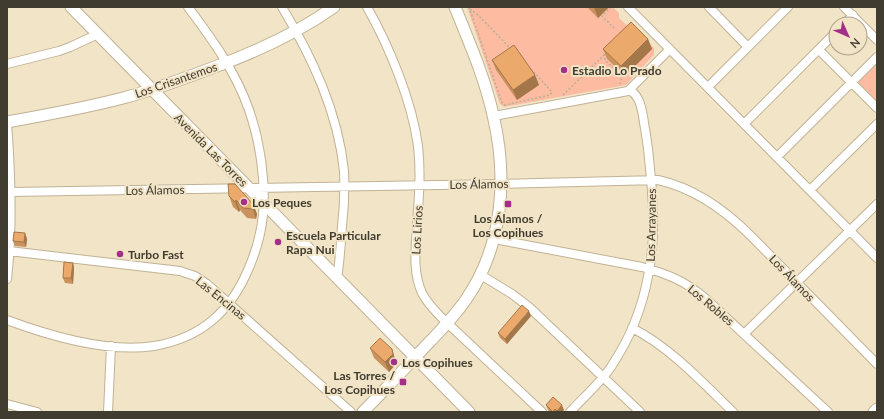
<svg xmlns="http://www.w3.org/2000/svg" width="884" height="419" font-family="Lato,sans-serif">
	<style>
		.green { fill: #fdbca2 }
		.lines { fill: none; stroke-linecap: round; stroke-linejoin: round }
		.street-casing { stroke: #c0b295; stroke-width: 10 }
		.secondary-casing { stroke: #c0b295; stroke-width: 13 }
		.path { stroke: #b9ae96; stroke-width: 1.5; stroke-dasharray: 2 2; stroke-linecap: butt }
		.street { stroke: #fff; stroke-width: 8 }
		.secondary { stroke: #fff; stroke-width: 11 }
		.wall { fill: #ca925c }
		.shaded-wall { fill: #a4774b }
		.building { fill: #ebaa6b; stroke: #a4774b }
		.poi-dot { fill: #a42f88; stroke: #f2e4c6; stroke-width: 1.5 }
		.labels { text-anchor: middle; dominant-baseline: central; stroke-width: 4; stroke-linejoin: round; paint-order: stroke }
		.poi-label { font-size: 12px; font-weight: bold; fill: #413c30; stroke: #f2e4c6; text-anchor: start }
		.street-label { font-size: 12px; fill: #413c30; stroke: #f2e4c6 }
	</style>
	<rect width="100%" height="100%" fill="#f2e4c6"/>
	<path class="green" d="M467,7h146l6,6v5l12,11h4l19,19v7l-28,30 -122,22 -4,-3z
		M877,62v40l-20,-21z"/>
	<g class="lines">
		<g class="street-casing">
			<path id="street" d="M282,7c30,50 56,105 62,164 1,19 0,37 -2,55 -1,17 -2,34 -5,52
				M367,7c22,39 45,94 51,139 3,26 1,52 -1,78 -1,23 -5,47 5,69 5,10 13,18 21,26l99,93
				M628,7l249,251
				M709,7l39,40
				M844,7l33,33
				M844,24l9,-9
				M819,50l58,58
				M7,64l52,-13 11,-4 28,-13
				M708,87l80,-80
				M494,116l134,-25 42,-42
				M7,123c4,52 6,104 0,156
				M744,124l92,-92
				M777,157l100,-100
				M810,190l67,-66
				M10,192l491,-8 157,-4c36,8 67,30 93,56l126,128
				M494,239l148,28c26,7 43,14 63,31l123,114
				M9,251l171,20 15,5 12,8 144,128
				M481,275l31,19 17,13 111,105
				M7,320c43,16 101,33 147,26 47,-8 76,-34 94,-76 8,-18 13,-36 15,-55 3,-33 -3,-74 -14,-105 -13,-38 -37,-71 -61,-103
				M632,328c38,19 71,55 101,84
				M744,334l133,-130
				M7,404l30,8
				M108,412l3,-66
				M570,412c14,-15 30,-29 41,-45 9,-14 17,-28 23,-43 7,-17 12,-35 15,-53 7,-36 4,-76 0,-112 -1,-15 -4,-29 -6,-43 -1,-5 -2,-12 -5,-17 -2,-4 -5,-7 -8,-9"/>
		</g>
		<g class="secondary-casing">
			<path id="secondary" d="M71,7l398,405
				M7,122c39,-7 78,-14 116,-24 30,-8 60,-19 89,-30 44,-16 84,-34 122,-61
				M363,412c19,-20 38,-39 56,-59 17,-18 34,-34 48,-55 36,-53 41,-121 26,-183 -8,-37 -24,-73 -38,-108
				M874,412l3,-3"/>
		</g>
		<path class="path" d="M469,7l33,96 3,2 45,-10 2,-3 -20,-22
			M611,7l-9,9 13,13
			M470,9l9,7 32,33
			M604,54l1,6 17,16 -2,8
			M563,95l42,-41"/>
		<use href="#street" class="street"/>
		<use href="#secondary" class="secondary"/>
	</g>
	<path class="wall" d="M587,7h22l-11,11z
		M648,39l4,10 -27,27 -18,-17 -4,-10z
		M492,60l43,15 4,10 -22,15 -21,-30z
		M229,196l24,8 4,10 -1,5 -9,-1 -7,-8 -1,2 -6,-5z
		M25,233l2,6 -1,8 -11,-1 -2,-5z
		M73,263l1,5 -1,16 -8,-1 -2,-5z
		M531,316l-24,28 -7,-6 -2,-5z
		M370,348l22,1 3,10 1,5 -7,8 -15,-14z
		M546,405l18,5 -2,2h-12l-2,-2z"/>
	<path class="shaded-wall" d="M594,7h15l-11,11z
		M648,39l4,10 -27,27 -4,-10z
		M535,75l4,10 -22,15 -4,-10z
		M236,200l4,10 -1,2 -4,-10z
		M253,204l4,10 -1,5 -3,-10z
		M25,233l2,6 -1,8 -2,-5z
		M73,263l1,5 -1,16 -2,-6z
		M529,311l2,5 -24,28 -2,-5z
		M392,349l3,10 1,5 -7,8 -4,-10z
		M562,405l2,5 -2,2h-5v-1z"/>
	<path class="building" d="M631,22l17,17 -27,27 -18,-17z
		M514,45l21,30 -22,15 -21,-30z
		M228,184h7l18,20v5l-10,-1 -7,-8 -1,2 -6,-6z
		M14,232l11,1 -1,9 -11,-1z
		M64,262l9,1 -2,15h-8z
		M522,305l7,6 -24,28 -7,-6z
		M380,338l12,11 1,5 -8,8 -15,-14z
		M553,397l9,8 -5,6 -2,-2 -2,3 -7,-7z"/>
	<g class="poi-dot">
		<circle cx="564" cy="70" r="4"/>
		<circle cx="244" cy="202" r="4"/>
		<rect x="504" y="200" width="8" height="8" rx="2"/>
		<circle cx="278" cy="242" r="4"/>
		<circle cx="120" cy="254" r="4"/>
		<circle cx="394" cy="362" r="4"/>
		<rect x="399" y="378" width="8" height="8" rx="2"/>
	</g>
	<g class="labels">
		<g class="poi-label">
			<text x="572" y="70">Estadio Lo Prado</text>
			<text x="252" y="202">Los Peques</text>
			<text x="508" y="218" text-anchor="middle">Los Álamos /<tspan x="508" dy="14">Los Copihues</tspan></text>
			<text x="286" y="235">Escuela Particular<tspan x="286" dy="14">Rapa Nui</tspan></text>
			<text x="128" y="254">Turbo Fast</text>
			<text x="402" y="362">Los Copihues</text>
			<text x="395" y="375" text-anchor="end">Las Torres /<tspan x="395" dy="14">Los Copihues</tspan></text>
		</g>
		<g class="street-label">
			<text transform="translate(176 80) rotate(-19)">Los Crisantemos</text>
			<text transform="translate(211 150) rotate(45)">Avenida Las Torres</text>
			<text transform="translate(479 184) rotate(-1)">Los Álamos</text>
			<text transform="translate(155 190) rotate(-1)">Los Álamos</text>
			<text transform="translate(651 225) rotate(-89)">Los Arrayanes</text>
			<text transform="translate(417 230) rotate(-87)">Los Lirios</text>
			<text transform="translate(792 278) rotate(46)">Los Álamos</text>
			<text transform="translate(221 298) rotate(39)">Las Encinas</text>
			<text transform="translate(711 305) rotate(40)">Los Robles</text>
		</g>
	</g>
	<rect width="884" height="419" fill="none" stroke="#413c30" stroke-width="16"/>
	<g transform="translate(848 36) rotate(135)"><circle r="19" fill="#f2e4c6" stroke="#aba18a"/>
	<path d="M0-3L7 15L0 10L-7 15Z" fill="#a42f88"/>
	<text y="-6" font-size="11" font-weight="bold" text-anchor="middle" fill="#413c30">N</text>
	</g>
</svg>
